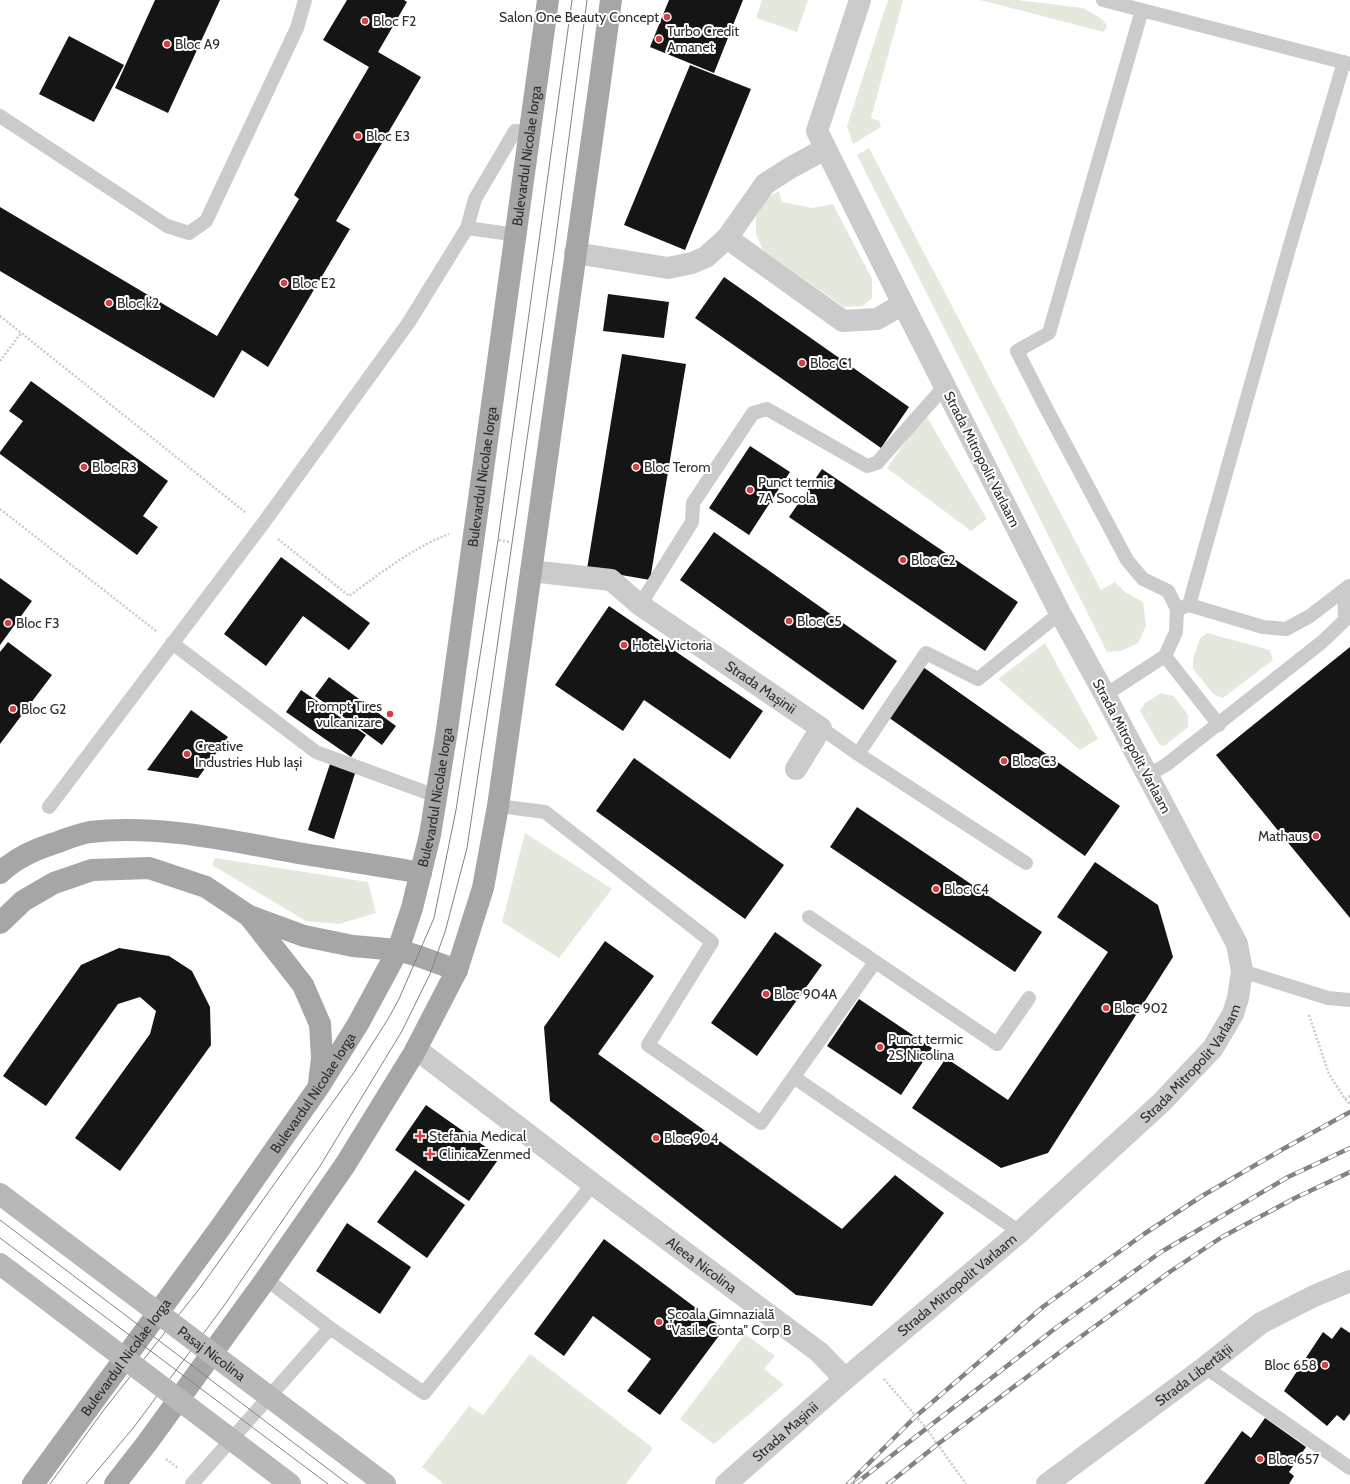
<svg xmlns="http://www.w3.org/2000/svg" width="1350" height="1484" font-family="Cabin,sans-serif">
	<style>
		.green { fill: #e3eadd }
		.building { fill: #151515 }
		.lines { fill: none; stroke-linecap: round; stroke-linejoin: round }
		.path { stroke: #cbcbcb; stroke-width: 2.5; stroke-dasharray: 2 2; stroke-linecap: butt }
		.service { stroke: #cbcbcb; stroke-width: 14 }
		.minor { stroke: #cbcbcb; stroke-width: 22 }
		.tertiary { stroke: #cbcbcb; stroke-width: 22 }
		.primary { stroke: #a6a6a6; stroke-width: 22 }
		.tram { stroke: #838383; stroke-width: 1 }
		.rail-casing { stroke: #838383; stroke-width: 4.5 }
		.rail { stroke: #fff; stroke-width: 3; stroke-dasharray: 9; stroke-linecap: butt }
		.secondary-bridge { stroke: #b8b8b8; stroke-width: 22 }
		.poi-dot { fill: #d63f41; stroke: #fff; stroke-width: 1.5 }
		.labels { text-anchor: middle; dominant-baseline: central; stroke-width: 4; stroke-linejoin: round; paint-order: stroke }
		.poi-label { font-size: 14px; fill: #2e2e2e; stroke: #fff; text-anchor: start }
		.street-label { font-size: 14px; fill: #2e2e2e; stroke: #fff }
	</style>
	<rect width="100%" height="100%" fill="#fff"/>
	<path class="green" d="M762,0h46l-11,32 -41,-14z
		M888,0h15l-32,118 8,3 2,6 -28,17 -6,-18z
		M980,0h37l66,8 19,11 5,7 -3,6z
		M869,148l232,442 14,-8 10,10 18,10 3,24 -8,17 -17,8 -14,1 -250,-497z
		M779,191l3,11 31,6 20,-4 39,75v19l-9,8 -19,1 -81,-57 -7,-16v-17l11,-19z
		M925,414l62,105 -16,12 -84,-63z
		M1207,633l63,17 3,10 -50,38 -10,-4 -20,-25v-10l7,-21z
		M1045,643l53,96 -18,11 -82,-71z
		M1161,693l13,3 14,19v12l-24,19 -5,-2 -19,-33 5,-8z
		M525,833l87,56 -53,69 -57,-36z
		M215,858l153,24 8,31 -37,11 -33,-3 -94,-56z
		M745,1334l30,22 -11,13 20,16 -70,59 -34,-25z
		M530,1354l123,94 -27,36h-182l-22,-17 47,-61 14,9z"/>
	<path class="building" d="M155,0h65l-52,113 -53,-25z
		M347,0h57l3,2 -29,50 43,25 -85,144 14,8 -82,138 -26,-17 -28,48 -214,-127v-64l217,129 82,-137 -5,-4 75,-128 -46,-27z
		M669,0h74l-29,73 -64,-26z
		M69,36l55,29 -30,57 -55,-28z
		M690,65l61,24 -66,161 -61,-25z
		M724,277l185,130 -28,41 -186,-130z
		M608,294l61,8 -5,36 -61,-7z
		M622,354l64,10 -36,216 -63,-11z
		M31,381l137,100 -25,35 15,11 -21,28 -137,-101v-2l23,-31 -14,-10z
		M750,446l40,26 -41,63 -40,-27z
		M822,469l196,133 -33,49 -196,-134z
		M714,532l183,129 -34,49 -183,-130z
		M281,557l89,66 -21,27 -46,-34 -37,50 -42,-32z
		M0,578l32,23 -32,44z
		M609,606l154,105 -33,48 -86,-59 -21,31 -68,-46z
		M8,642l44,33 -52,69v-92z
		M1350,647v271l-134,-163z
		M923,667l197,139 -35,50 -197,-139z
		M329,677l67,49 -14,19 -67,-49z
		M301,690l65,45 -15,22 -65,-45z
		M191,710l37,27 -30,41 -51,-8z
		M334,752l25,9 -25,78 -26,-9z
		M634,758l150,107 -39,54 -149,-108z
		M857,807l185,125 -27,40 -185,-125z
		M1095,862l63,43 15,52 -125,196 -47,15 -89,-60 34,-50 62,42 100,-148 -51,-35z
		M775,932l47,33 -65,91 -46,-33z
		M605,941l49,35 -56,78 244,175 53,-54 49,38 -72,93 -76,-11 -246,-194 -6,-74z
		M119,948l50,8 23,15 18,36 1,38 -91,126 -45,-33 75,-104 6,-23 -16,-14 -22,7 -72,102 -43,-30 78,-111z
		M859,999l73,49 -31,47 -74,-49z
		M426,1105l74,52 -31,44 -74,-51z
		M415,1170l50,35 -38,53 -50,-36z
		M347,1223l64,44 -31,47 -64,-43z
		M604,1239l120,90 -64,86 -33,-24 24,-32 -58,-43 -29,40 -30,-22z
		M1341,1327l9,6v80l-6,8 -7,-6 -10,11 -43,-35 39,-59 9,7z
		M1265,1418l41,29 -17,25 5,4 -5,8h-85l38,-53 9,7z"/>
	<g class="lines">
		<path class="path" d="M0,316l245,196
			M0,361l21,-28
			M0,509l156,122
			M278,539l71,57c32,-23 63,-48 100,-62
			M499,540l11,2
			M1309,1015l20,59 16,25 5,-3
			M1345,1099l5,5
			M884,1379l42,49 40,56
			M166,1459l12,9"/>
		<path class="service" d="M1103,0l247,64
			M1142,10l-93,323 -32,18 28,55 82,154 16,19 25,12 9,18 -1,23 -11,24
			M0,116l167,110 22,7 17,-12 91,-193 8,-28
			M467,228l50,7
			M640,605l52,-83 1,-19 60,-90 14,-4 100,57 10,-3 68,-77
			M1189,605l99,-353 56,-190
			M1181,608l8,-3 74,22 23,2 24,-13 39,-30
			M172,643l144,109 120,44
			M1105,695l60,-39 54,69
			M821,728l37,26 168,109
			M858,754l68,-101 52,26 82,-66
			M1148,775l18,-10 156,-123 23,-22 -1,-30
			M498,806l47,6 167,130 -64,103 113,78 114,-161
			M49,807l213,-282 147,-203 58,-94 8,-29 40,-68 15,1
			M809,917l188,127 32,-46
			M1242,971l86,27 22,2
			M795,1078l225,154
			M266,1279l64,49 94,65 169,-209
			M1205,1367l145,101
			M192,1484l138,-156"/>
		<g class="minor">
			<path d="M727,238l116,83 34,-2 26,-15"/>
			<path d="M575,253l93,15 24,-5 14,-6 21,-19 38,-54 25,-16 35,-19"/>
			<path id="s1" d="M531,571l80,9 29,25 181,123 -25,41"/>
			<path id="s2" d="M416,1049l177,135 226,168 26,27"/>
			<path id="s3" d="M726,1484l119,-105 175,-147 141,-129 52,-55 20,-34 5,-16 4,-27 -5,-27 -132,-249 -45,-82 -157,-309 -86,-173 43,-131"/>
		</g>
		<path class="tertiary" id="s4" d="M1047,1484l158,-117 56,-44 53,-27 36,-15"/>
		<g class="primary">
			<path d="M0,873c14,-14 34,-23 52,-29 12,-4 26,-10 38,-12 68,-8 141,9 208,21 41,7 82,12 123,20"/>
			<path d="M249,916l54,69 17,39 2,34 -3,25"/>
			<path d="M0,923l23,-22 31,-18 38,-13 57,-2 57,19 43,29 55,20 49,10 45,4 20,6 39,14"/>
			<path id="s5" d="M33,1484l187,-256 98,-140 40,-64 40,-74 14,-42 18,-73 17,-105 101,-730"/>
			<path d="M115,1484l32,-41 119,-164 79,-114 69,-112 43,-83 26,-82 15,-82 101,-717 12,-89"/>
		</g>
		<path class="tram" d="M0,1220l348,264
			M0,1238l328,246
			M50,1484l53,-73 97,-123 155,-217 33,-52 11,-20 35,-81 22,-108 42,-270 74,-540
			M86,1484l48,-57 89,-120 97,-141 82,-135 28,-57 15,-42 22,-84 26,-173 61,-423 33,-252"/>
		<g class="rail-casing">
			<path id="rail" d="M848,1484l67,-67 129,-111 100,-72 58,-38 81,-47 67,-37
				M855,1484l202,-157 104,-75 127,-75 62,-29
				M888,1484l50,-40 130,-98 103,-75 51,-34 73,-39 55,-26"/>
		</g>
		<use href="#rail" class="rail"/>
		<g class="secondary-bridge">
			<path id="s6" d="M0,1194l385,290"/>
			<path d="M0,1264l290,220"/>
		</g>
	</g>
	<g class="poi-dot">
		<circle cx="667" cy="17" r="4"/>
		<circle cx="365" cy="21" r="4"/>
		<circle cx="659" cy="39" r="4"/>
		<circle cx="167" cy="44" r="4"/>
		<circle cx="358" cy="136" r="4"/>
		<circle cx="284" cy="283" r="4"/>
		<circle cx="109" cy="303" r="4"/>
		<circle cx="802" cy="363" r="4"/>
		<circle cx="84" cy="467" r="4"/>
		<circle cx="636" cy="467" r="4"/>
		<circle cx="750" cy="490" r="4"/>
		<circle cx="903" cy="560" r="4"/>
		<circle cx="789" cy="621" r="4"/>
		<circle cx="8" cy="623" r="4"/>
		<circle cx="624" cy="645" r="4"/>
		<circle cx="13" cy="709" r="4"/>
		<circle cx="390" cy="714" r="4"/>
		<circle cx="187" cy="754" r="4"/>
		<circle cx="1004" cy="761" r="4"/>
		<circle cx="1316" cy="836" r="4"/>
		<circle cx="936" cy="889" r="4"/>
		<circle cx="766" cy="994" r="4"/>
		<circle cx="1106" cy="1008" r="4"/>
		<circle cx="880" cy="1047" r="4"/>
		<path d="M418 1130h4v4h4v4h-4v4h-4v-4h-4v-4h4z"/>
		<circle cx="656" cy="1138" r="4"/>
		<path d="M428 1148h4v4h4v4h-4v4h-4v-4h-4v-4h4z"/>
		<circle cx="659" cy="1322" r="4"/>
		<circle cx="1325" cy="1365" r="4"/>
		<circle cx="1260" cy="1459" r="4"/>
	</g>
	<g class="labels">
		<g class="poi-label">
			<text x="659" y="17" text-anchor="end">Salon One Beauty Concept</text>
			<text x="373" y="21">Bloc F2</text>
			<text x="667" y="31">Turbo Credit<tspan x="667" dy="16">Amanet</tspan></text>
			<text x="175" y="44">Bloc A9</text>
			<text x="366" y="136">Bloc E3</text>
			<text x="292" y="283">Bloc E2</text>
			<text x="117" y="303">Bloc k2</text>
			<text x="810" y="363">Bloc C1</text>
			<text x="92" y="467">Bloc R3</text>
			<text x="644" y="467">Bloc Terom</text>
			<text x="758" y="482">Punct termic<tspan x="758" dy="16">7A Socola</tspan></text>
			<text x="911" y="560">Bloc C2</text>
			<text x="797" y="621">Bloc C5</text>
			<text x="16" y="623">Bloc F3</text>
			<text x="632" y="645">Hotel Victoria</text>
			<text x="382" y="706" text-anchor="end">Prompt Tires<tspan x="382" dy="16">vulcanizare</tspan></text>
			<text x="21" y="709">Bloc G2</text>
			<text x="195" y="746">Creative<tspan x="195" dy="16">Industries Hub Iași</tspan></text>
			<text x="1012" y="761">Bloc C3</text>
			<text x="1308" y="836" text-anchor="end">Mathaus</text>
			<text x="944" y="889">Bloc C4</text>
			<text x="774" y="994">Bloc 904A</text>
			<text x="1114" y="1008">Bloc 902</text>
			<text x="888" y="1039">Punct termic<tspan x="888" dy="16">2S Nicolina</tspan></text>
			<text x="429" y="1136">Stefania Medical</text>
			<text x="664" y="1138">Bloc 904</text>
			<text x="439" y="1154">Clinica Zenmed</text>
			<text x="667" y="1314">Școala Gimnazială<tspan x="667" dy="16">"Vasile Conta" Corp B</tspan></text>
			<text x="1317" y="1365" text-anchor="end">Bloc 658</text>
			<text x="1268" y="1459">Bloc 657</text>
		</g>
		<g class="street-label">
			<text stroke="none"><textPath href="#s5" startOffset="1453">Bulevardul Nicolae Iorga</textPath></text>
			<text transform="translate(982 459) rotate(63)">Strada Mitropolit Varlaam</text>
			<text stroke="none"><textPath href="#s5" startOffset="1129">Bulevardul Nicolae Iorga</textPath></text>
			<text stroke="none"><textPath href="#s1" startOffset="265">Strada Mașinii</textPath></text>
			<text transform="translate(1132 746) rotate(62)">Strada Mitropolit Varlaam</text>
			<text stroke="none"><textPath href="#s5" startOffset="805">Bulevardul Nicolae Iorga</textPath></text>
			<text stroke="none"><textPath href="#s3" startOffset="628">Strada Mitropolit Varlaam</textPath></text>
			<text stroke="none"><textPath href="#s5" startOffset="481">Bulevardul Nicolae Iorga</textPath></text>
			<text stroke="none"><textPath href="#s2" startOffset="358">Aleea Nicolina</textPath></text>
			<text stroke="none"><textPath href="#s3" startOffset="305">Strada Mitropolit Varlaam</textPath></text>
			<text stroke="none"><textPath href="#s6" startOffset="265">Pasaj Nicolina</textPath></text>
			<text stroke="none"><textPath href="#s5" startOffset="157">Bulevardul Nicolae Iorga</textPath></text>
			<text stroke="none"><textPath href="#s4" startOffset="183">Strada Libertății</textPath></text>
			<text stroke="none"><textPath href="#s3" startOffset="79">Strada Mașinii</textPath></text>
		</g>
	</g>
</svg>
